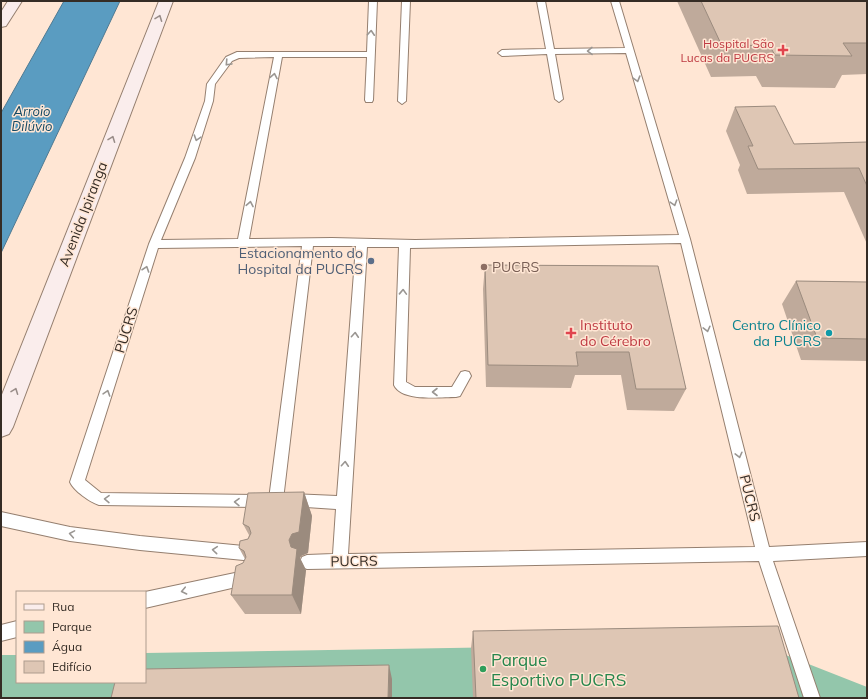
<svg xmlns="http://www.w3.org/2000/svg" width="868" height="699" font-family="Mulish,sans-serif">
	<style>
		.green { fill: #93c6ab }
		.water { fill: #5a9cc1; stroke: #4f7a92 }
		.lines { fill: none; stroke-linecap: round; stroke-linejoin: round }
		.lane-casing { stroke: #957f6f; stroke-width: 2 }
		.secondary-casing { stroke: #957f6f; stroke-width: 2 }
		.lane { fill: #fff; fill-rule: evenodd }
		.secondary { fill: #faedec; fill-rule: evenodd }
		.wall { fill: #bfaa9b }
		.shaded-wall { fill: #9b8b7e }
		.building { fill: #dec6b4; stroke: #9b8b7e }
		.oneway { stroke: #988c88 }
		.oneway2 { stroke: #9a9692 }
		.health-dot { fill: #e0444e; stroke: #ffe6d4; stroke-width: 1.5 }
		.service-dot { fill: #5c6f8a; stroke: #ffe6d4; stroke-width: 1.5 }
		.education-dot { fill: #8d6e63; stroke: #ffe6d4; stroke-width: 1.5 }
		.culture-dot { fill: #0f9aa8; stroke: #ffe6d4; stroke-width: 1.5 }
		.leisure-dot { fill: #2e9e5b; stroke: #ffe6d4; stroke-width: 1.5 }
		.labels { text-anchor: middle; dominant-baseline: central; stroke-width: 3; stroke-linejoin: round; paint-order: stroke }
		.far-health-label { font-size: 12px; fill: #be3a42; stroke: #ffe6d4; text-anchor: end }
		.far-water-label { font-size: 13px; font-style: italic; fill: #134863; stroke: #ffe6d4 }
		.street-label { font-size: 14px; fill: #352c25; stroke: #ffe6d4 }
		.service-label { font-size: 14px; fill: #4e5e75; stroke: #ffe6d4; text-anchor: end }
		.education-label { font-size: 14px; fill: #785e54; stroke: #ffe6d4; text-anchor: start }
		.health-label { font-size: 14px; fill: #be3a42; stroke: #ffe6d4; text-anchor: start }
		.culture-label { font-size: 14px; fill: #0d838f; stroke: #ffe6d4; text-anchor: end }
		.near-leisure-label { font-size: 17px; fill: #27864d; stroke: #ffe6d4; text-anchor: start }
	</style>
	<rect width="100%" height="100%" fill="#ffe6d4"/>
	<path class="green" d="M755,643l112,44v11h-866v-43h16v27h128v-29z"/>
	<path class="water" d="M64,1h56l-119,252v-140z"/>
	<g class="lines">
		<g class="lane-casing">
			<path id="lane" d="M369,1h8l-4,99 -1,2h-6l-1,-2 2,-43h-85l-33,182 83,-1 83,2 264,-5 -53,-182 -71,1 8,45 -4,3 -4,-3 -8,-45 -45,2 -4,-3 4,-3 44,-1 -9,-48h8l9,48 71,-1 -14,-47h8l71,238 79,308 98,-5v14l-94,5 47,137h-16l-45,-137 -452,8 -5,-2 -2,-5 2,-5 5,-2 26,-1 3,-45 -45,-3 -5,-1 -2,-5 2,-5 5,-1 46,2 19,-250h-43l-30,254 -2,5 -5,1 -5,-1 -1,-4 -2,5 -5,1 -164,-2c-9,-3 -25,-14 -29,-23l79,-238 36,-86 20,-57 2,-17 19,-27 11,-5h130zM274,57l-36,182 -77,1 34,-82 18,-57 2,-17 17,-23 7,-3zM681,243l74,304 -407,7 19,-307h32l-5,138c8,17 46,12 62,12l4,-1 11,-20 -2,-4 -4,-1 -4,1 -9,15h-37l-9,-5 4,-134zM302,246l-33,253 -1,-3 -5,-1 -162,-2 -16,-13 73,-232z
				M402,1h8l-4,100 -4,3 -4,-3z
				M1,512l69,15 70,9 114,11 5,2 2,5 -2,5 -5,2 -114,-11 -70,-9 -69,-15z
				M249,570l5,2 2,5 -2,5 -5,2 -104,24v-16z
				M17,621v16l-16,4v-16z"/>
		</g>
		<g class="secondary-casing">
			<path id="secondary" d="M8,1h14l-16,25 -5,1v-15z
				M159,1h14l-160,426 -4,7 -8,3v-40z"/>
		</g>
		<use href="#lane" class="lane"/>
		<use href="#secondary" class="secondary"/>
	</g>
	<path class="wall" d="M677,1h190v73l-25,1 -7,13 -73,-1 -6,-11 -45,1z
		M735,107l59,37 73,-2v102l-23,-52 -97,2 -9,-24 2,-5 -14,-34z
		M485,265l173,1 28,123 -12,22 -47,-1 -6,-35h-46l-4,13 -85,-1 -3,-98z
		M796,281l71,1v79l-66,-1 -19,-56z
		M304,492l8,24 -4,37 -7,3 -1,2 6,12 -5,44h-56l-14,-19 14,-36 -6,-11 9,-9 1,-4 -6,-11z
		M473,631l326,67h-326l-2,-50z"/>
	<path class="shaded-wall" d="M304,492l8,24 -4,37 -7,3 -1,2 6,12 -5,44 -9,-19 -1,-48 -2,-7z
		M389,665l3,14v19h-4z"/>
	<path class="building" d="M701,1h166v42h-24l9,13 -77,-1 -6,-10 -47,1z
		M775,106l19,38 73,-2v44l-8,-18 -101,1 -10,-23h5l-18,-39z
		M485,265l173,1 28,123h-50l-7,-37h-53l2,14 -90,-1z
		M796,281l71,1v57l-50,-1z
		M304,492l-5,40 -7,2 -3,6 2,7 6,2 -5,46h-61l5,-29 7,-3 3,-6 -2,-6 -5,-3 1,-7 8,-2 3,-6 -2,-6 -6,-3 5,-31z
		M778,626l21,72h-323l-3,-67z
		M389,665l-1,33h-277l4,-16h30v-13z"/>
	<defs><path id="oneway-chevron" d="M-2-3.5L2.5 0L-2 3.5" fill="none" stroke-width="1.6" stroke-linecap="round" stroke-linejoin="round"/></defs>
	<g class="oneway">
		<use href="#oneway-chevron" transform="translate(159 18) rotate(-69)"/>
		<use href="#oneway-chevron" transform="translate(112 139) rotate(-69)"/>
		<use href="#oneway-chevron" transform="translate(15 391) rotate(-69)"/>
	</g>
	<g class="oneway2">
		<use href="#oneway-chevron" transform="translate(371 33) rotate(-86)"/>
		<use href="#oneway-chevron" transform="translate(590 51) rotate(179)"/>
		<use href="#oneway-chevron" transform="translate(228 63) rotate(133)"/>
		<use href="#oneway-chevron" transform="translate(274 76) rotate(-79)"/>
		<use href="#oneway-chevron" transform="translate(637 79) rotate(74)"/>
		<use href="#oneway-chevron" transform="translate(197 138) rotate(108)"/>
		<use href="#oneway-chevron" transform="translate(674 203) rotate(73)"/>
		<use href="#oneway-chevron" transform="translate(250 204) rotate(-79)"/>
		<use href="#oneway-chevron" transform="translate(146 269) rotate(-71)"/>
		<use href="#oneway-chevron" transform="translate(403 292) rotate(-88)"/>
		<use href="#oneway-chevron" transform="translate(707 329) rotate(76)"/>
		<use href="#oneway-chevron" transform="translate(355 335) rotate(-86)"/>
		<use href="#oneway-chevron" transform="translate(435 392) rotate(180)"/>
		<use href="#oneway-chevron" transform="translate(107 393) rotate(-72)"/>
		<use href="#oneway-chevron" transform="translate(739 455) rotate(76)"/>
		<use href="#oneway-chevron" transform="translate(345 464) rotate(-86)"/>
		<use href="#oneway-chevron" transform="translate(107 499) rotate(-179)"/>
		<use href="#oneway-chevron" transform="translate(237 502) rotate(-179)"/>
		<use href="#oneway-chevron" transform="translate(72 534) rotate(-170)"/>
		<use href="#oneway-chevron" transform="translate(215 550) rotate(-175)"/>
		<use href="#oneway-chevron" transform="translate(184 591) rotate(168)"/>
	</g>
	<g class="health-dot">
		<path d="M781 44h4v4h4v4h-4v4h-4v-4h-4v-4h4z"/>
		<path d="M569 327h4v4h4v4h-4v4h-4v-4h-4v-4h4z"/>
	</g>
	<circle class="service-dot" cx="371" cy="261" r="4"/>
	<circle class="education-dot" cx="484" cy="267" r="4"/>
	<circle class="culture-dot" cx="829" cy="333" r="4"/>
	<circle class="leisure-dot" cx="483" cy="669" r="4"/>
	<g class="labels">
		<g class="far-health-label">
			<text x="774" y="43">Hospital São<tspan x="774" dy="14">Lucas da PUCRS</tspan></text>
		</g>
		<g class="far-water-label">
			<text x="32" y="111">Arroio<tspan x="32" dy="15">Dilúvio</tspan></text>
		</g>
		<g class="street-label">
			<text transform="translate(83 214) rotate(-69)">Avenida Ipiranga</text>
			<text transform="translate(126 330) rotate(-73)">PUCRS</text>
			<text transform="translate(750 498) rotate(76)">PUCRS</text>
			<text transform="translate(354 561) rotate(-1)">PUCRS</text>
		</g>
		<g class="service-label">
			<text x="363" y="253">Estacionamento do<tspan x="363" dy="16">Hospital da PUCRS</tspan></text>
		</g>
		<g class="education-label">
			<text x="492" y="267">PUCRS</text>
		</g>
		<g class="health-label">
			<text x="580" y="325">Instituto<tspan x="580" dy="16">do Cérebro</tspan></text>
		</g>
		<g class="culture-label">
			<text x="821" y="325">Centro Clínico<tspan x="821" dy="16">da PUCRS</tspan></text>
		</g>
		<g class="near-leisure-label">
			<text x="491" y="659">Parque<tspan x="491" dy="20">Esportivo PUCRS</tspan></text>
		</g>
	</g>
	<rect width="868" height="699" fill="none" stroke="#352c25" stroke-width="4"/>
	<rect x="16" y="591" width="130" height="92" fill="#ffe6d4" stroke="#ae9c8e"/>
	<rect x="24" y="604" width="20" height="6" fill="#faedec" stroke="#ae9c8e"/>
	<text x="52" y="611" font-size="12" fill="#352c25">Rua</text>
	<rect x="24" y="621" width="20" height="12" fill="#93c6ab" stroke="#ae9c8e"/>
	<text x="52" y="631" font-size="12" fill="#352c25">Parque</text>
	<rect x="24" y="641" width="20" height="12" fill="#5a9cc1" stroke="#ae9c8e"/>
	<text x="52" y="651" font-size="12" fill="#352c25">Água</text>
	<rect x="24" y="661" width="20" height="12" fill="#dec6b4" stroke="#ae9c8e"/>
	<text x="52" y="671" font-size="12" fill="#352c25">Edifício</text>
</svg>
